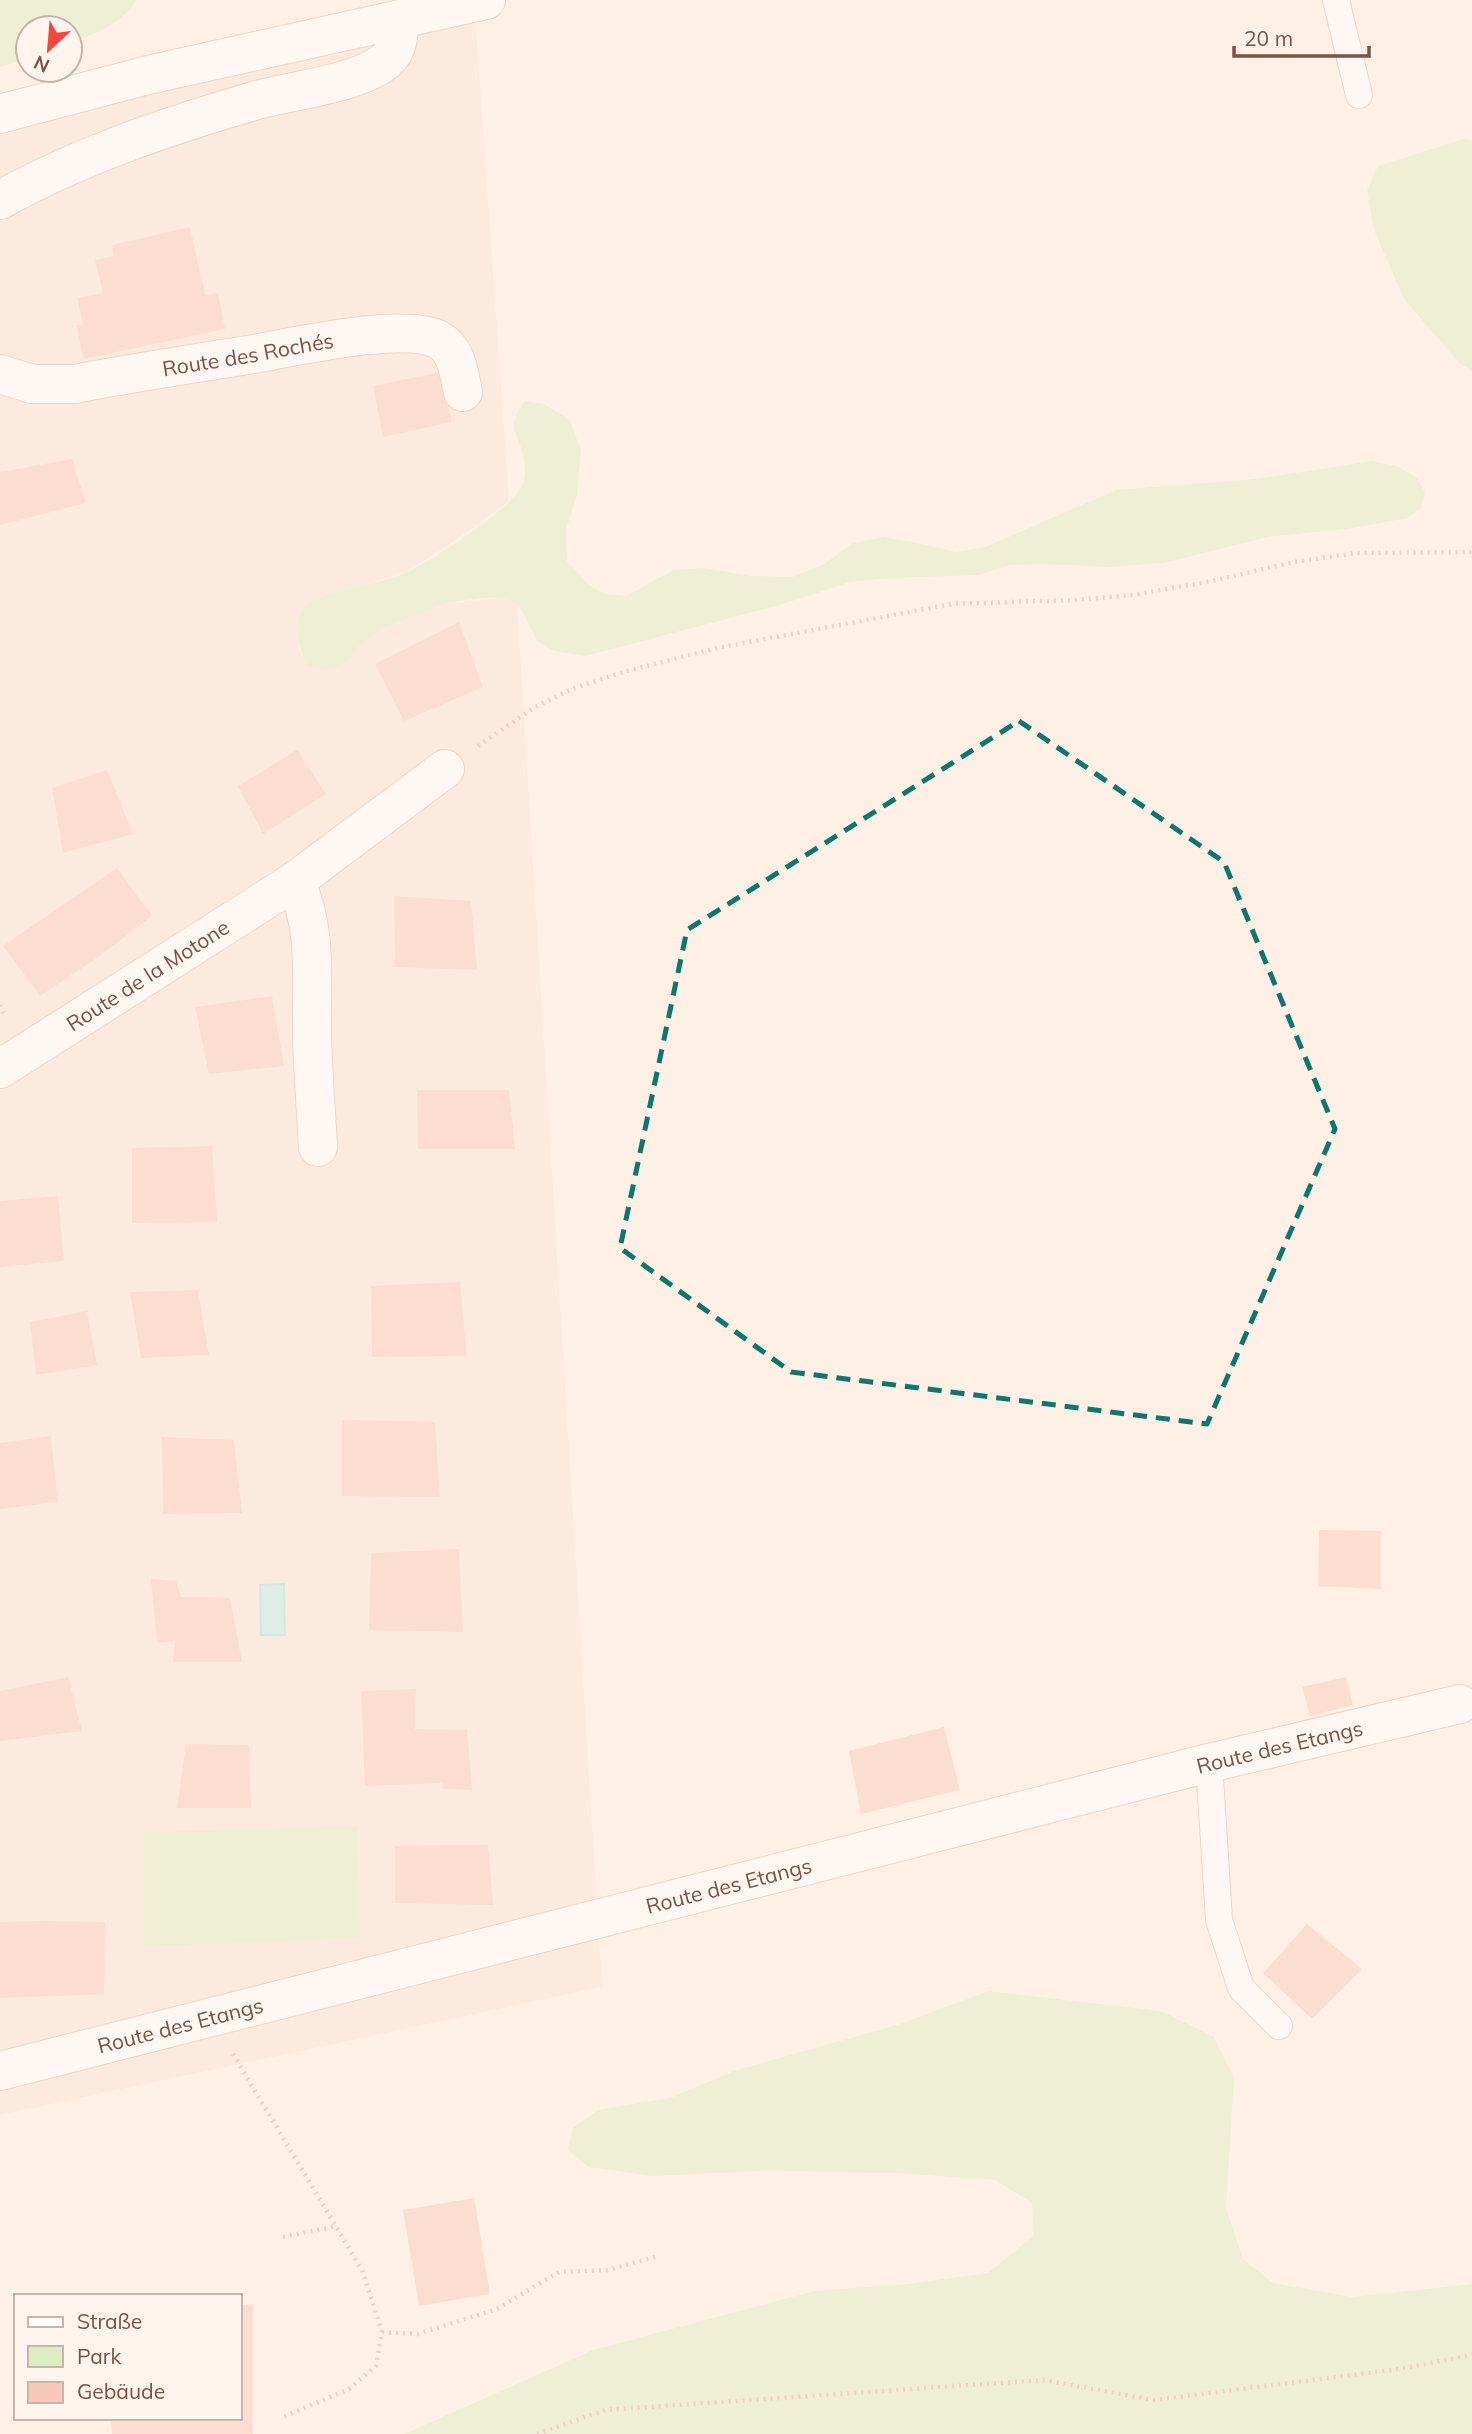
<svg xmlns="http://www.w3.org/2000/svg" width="1472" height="2434" font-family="Mulish,sans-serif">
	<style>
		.residential { fill: #f9e3d5 }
		.green { fill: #dceec1 }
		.water { fill: #b7ebe9; stroke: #9cdedd; stroke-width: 2 }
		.building { fill: #f7c7b9 }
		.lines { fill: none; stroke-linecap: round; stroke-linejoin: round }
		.service-casing { stroke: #d5b7ac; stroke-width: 28 }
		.minor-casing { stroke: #d5b7ac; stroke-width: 40 }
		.tertiary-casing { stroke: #d5b7ac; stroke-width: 40 }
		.path { stroke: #ddaa9c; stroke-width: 4.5; stroke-dasharray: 2 5; stroke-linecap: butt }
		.service { stroke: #fff; stroke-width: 26 }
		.minor { stroke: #fff; stroke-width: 38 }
		.tertiary { stroke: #fff; stroke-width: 38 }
		.marked { fill: none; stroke: #0f766e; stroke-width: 5; stroke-dasharray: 14 9; stroke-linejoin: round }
		.labels { text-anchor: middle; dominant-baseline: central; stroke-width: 6; stroke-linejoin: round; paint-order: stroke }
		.street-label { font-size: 21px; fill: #7b5047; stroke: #fff5ee }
	</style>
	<rect width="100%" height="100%" fill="#fff0e5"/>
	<path class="residential" d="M474,0l35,501 -53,39 -49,32 -86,26 -16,9 -7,17 1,26 8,16 39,-4 13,-16 26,-19 62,-24 57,-5 13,6 85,1383 -602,128v-1984z"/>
	<path class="green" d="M0,0h137c-17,25 -40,33 -67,43v-15h-42v30l-28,9z
		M1463,139l9,1v231l-13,-8 -55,-64 -30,-69 -7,-40 11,-24z
		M525,401l19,3 26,16 11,31 -4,44 -11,35 1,31 22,24 17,9 20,2 47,-26 32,-2 45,8 42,1 31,-12 30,-22 30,-6 35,6 37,9 30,-5 131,-57 139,-11 117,-18 25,5 20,12 8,14 -4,16 -14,10 -53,10 -87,9 -103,26 -55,4 -67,-3 -33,1 -30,10 -88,3 -41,4 -70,23 -195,51 -31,-5 -17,-10 -15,-30 -6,-7 -12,-6h-24l-33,5 -62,24 -26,19 -12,16 -18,8 -22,-4c-8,-16 -17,-46 -1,-60 18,-16 76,-22 101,-34 25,-11 92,-57 109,-77 13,-16 10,-32 4,-50 -2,-7 -7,-14 -6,-20 0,-10 6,-16 11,-24z
		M357,1826l3,112 -216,9v-115z
		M989,1991l172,20 53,26 20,41 -8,130 17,51 30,24 79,14 120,-13v150h-1068l189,-84 221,-59 93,-7 81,-11 45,-37 -1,-33 -37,-23 -99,-7 -131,-2 -113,5 -64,-9 -20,-17 5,-22 25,-18 72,-12 64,-27 166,-47z"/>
	<path class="water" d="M284,1584l1,51h-24l-1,-50z"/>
	<path class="building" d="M190,227l15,68 13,-2 7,36 -141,30 -8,-34 7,-1 -6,-26 26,-5 -8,-33 19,-4 -2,-11z
		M441,372l11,50 -69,15 -10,-51z
		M72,459l14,44 -86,22v-53z
		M459,622l24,65 -79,34 -29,-57z
		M297,750l29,44 -63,40 -25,-48z
		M107,770l26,64 -70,19 -11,-65z
		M117,868l35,48 -55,42 -57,38 -37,-50z
		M394,896l77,5 6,69 -82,-3z
		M272,996l12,70 -75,8 -14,-67z
		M417,1090h92l6,59h-97z
		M212,1146l5,76 -85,1v-75z
		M58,1196l6,65 -64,6v-66z
		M460,1282l7,74 -95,1 -1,-71z
		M198,1290l11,65 -68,3 -11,-66z
		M87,1311l10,54 -61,10 -6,-53z
		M342,1420l93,2 5,75 -98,-1z
		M51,1436l7,66 -58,7v-66z
		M162,1437l72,3 8,73 -79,1z
		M1319,1530l62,1v58l-63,-3z
		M459,1549l4,83 -94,-2 2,-77z
		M151,1579l25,2 5,16 49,1 12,64h-69l2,-21 -18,2z
		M68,1677l14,54 -82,10v-50z
		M1346,1677l7,28 -43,11 -8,-29z
		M416,1689l-1,40 52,1 5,60 -29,-1 -1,-6 -77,3 -4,-95z
		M944,1727l16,63 -99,24 -12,-63z
		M186,1744l63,1 2,63h-74z
		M488,1845l5,60 -98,-2v-57z
		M44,1921l61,1 -1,72 -104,4v-76z
		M1307,1924l55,45 -50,50 -49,-46z
		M474,2198l16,96 -71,12 -16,-96z
		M253,2304v130h-141l-1,-16h129v-113z"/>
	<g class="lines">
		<g class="service-casing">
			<path id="service" d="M1336,0l23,95
				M1209,1763l10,157 22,68 38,38"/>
		</g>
		<g class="minor-casing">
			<g id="minor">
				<path d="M0,200c81,-45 168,-74 257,-100 36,-10 92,-15 123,-35 18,-11 19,-26 19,-45"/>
				<path id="s1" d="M0,374l32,10h42c58,-11 116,-20 174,-29 42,-7 156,-34 191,-15 18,10 20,33 24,52"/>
				<path d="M295,881c23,47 16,102 17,153 1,38 4,76 6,113"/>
				<path id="s2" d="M0,1069l295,-188 150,-112"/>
				<path id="s3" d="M0,2071l1209,-308 251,-59"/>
			</g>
		</g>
		<g class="tertiary-casing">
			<path id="tertiary" d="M0,114l148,-39 338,-75"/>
		</g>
		<path class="path" d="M478,746l57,-39 37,-18 51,-17 94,-24 235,-44 122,-4 59,-5 79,-14 82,-19 62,-9 116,-1
			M0,1005l6,12
			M233,2054l129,216 20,62 -6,34 -27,23 -66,28
			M283,2237l54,-11
			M382,2332l36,2 79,-25 62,-37 48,-2 48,-13
			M537,2434l68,-24 438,-30 111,20 245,-31 73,-14"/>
		<use href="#service" class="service"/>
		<use href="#minor" class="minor"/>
		<use href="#tertiary" class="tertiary"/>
	</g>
	<path d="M0 0H1472V2434H0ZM1019,721l205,141 111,267 -128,295 -416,-52 -171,-124 67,-318z" fill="#fff0e5" fill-opacity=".55" fill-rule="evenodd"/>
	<path class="marked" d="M1019,721l205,141 111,267 -128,295 -416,-52 -171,-124 67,-318z"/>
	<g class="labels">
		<g class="street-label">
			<text stroke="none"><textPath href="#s1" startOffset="252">Route des Rochés</textPath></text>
			<text stroke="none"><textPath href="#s2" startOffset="175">Route de la Motone</textPath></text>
			<text stroke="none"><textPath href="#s3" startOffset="1320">Route des Etangs</textPath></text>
			<text stroke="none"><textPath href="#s3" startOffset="752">Route des Etangs</textPath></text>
			<text stroke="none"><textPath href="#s3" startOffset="186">Route des Etangs</textPath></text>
		</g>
	</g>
	<rect x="14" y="2294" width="228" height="126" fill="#fff5ee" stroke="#cab3ab" stroke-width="2"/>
	<rect x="28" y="2317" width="35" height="10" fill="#ffffff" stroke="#cab3ab" stroke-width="2"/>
	<text x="77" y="2329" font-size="21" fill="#7b5047">Straße</text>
	<rect x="28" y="2346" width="35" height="21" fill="#dceec1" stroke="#cab3ab" stroke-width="2"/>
	<text x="77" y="2364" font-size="21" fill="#7b5047">Park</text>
	<rect x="28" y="2382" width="35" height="21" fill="#f7c7b9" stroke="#cab3ab" stroke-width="2"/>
	<text x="77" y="2399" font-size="21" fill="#7b5047">Gebäude</text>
	<g transform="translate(49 49) rotate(206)"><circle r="33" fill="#fff5ee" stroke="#cab3ab" stroke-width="2"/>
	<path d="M0-5L12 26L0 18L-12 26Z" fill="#f6463d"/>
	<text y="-10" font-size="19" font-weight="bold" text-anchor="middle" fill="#7b5047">N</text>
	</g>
	<path d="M1234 46v10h135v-10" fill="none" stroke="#7b5047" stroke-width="3.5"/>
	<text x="1244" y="46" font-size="21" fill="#7b5047" stroke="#fff5ee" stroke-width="5" paint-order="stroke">20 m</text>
</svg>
